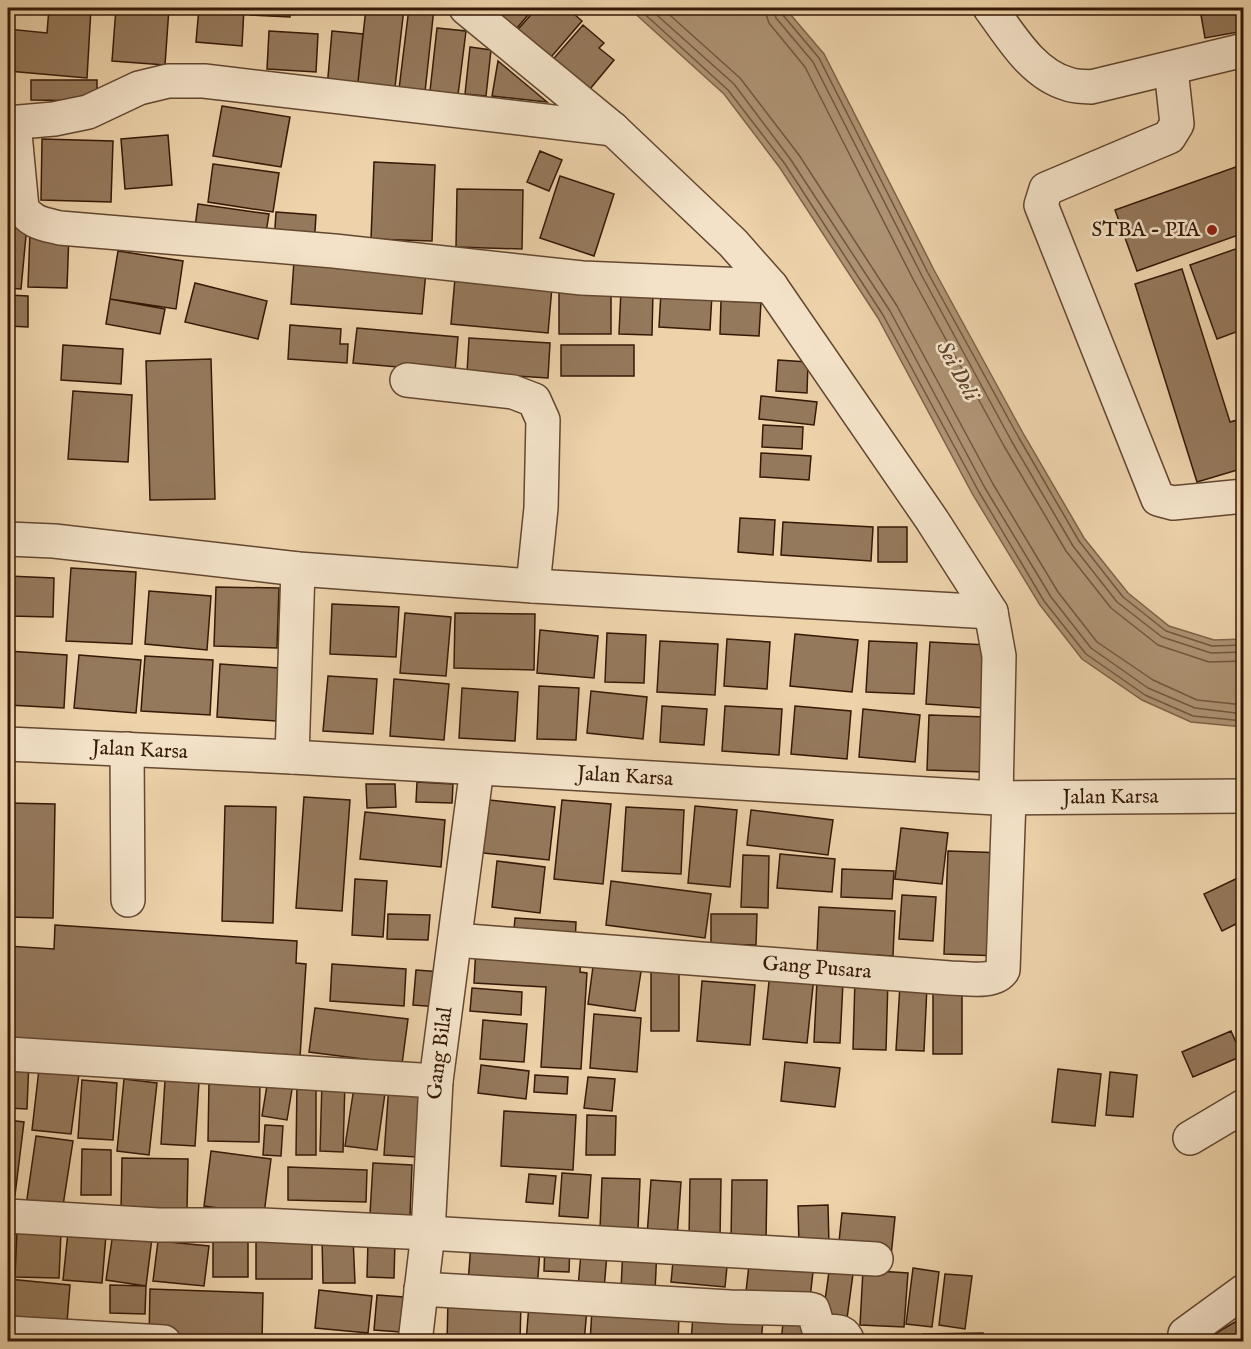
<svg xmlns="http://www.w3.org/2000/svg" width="1251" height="1349" font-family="'IM FELL English',serif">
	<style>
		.water { fill: #ae9373; stroke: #7e6248; stroke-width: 1.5 }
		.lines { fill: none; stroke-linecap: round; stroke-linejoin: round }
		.shore { stroke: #72563d; stroke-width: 1.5 }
		.building { fill: #95795c; stroke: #351907; stroke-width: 1.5 }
		.minor-casing { stroke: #634730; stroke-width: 36 }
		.minor { stroke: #f3e2c8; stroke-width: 33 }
		.poi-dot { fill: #8f2418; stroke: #f3e2c8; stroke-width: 2 }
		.labels { text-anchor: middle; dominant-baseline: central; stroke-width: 5; stroke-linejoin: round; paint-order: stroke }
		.poi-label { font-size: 21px; fill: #351907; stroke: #f3e2c8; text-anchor: end }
		.street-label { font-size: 21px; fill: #351907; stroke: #f3e2c8 }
		.water-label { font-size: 22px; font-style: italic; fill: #5f442d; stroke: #f3e2c8 }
	</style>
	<rect width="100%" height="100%" fill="#edd2aa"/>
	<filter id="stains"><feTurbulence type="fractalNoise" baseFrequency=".00333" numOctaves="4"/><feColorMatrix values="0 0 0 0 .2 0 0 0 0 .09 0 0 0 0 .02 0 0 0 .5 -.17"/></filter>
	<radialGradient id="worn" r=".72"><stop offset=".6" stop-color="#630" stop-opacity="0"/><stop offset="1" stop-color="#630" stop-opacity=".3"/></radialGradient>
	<path class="water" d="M629,8h156l39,46 110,216 90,165 60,103 44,55 41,33 45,14 29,-1v88l-52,-5 -49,-22 -60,-41 -42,-54 -67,-110 -95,-177 -98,-150 -56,-74z"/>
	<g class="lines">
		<path class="shore" d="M638,8l90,82 57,74 98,151 96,177 65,109 42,53 59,41 48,21 51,5
			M649,8l85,76 57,76 99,151 95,177 66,109 40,51 57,40 47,20 49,6
			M662,8l78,70 59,77 98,151 96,178 65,108 39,50 56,38 44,20 47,5
			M764,8l5,15 36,44 109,214 90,165 62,105 45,57 47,37 51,17 35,-1
			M773,8l3,10 37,44 109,214 90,166 61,104 44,56 45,35 49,16 33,-1
			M781,8l1,6 37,44 109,215 91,165 60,103 44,56 43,34 46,15 32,-1"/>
	</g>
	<path class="building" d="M49,8h42l-4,70 -79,-7v-42l39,4z
		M116,8h53l-4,57 -53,-4z
		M199,8h45l-2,38 -46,-4z
		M250,8h40v9l-40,-2z
		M366,8h38l-10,88 -37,-5z
		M409,8h25l-9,84 -26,-3z
		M492,8h42l-23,27 -25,-21z
		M537,8h30l15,13 -36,42 -33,-28z
		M1241,8l3,23 -39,7 -4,-23z
		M583,25l21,18 -5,5 15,12 -24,29 -42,-24z
		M437,28l29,3 -9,72 -28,-3z
		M269,31l49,3 -2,38 -49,-3z
		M332,31l31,3 -6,57 -30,-3z
		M470,47l21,3 -5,46 -21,-2z
		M498,61l49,41 -55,-6z
		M31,80h66v21l-66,-1z
		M222,106l68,11 -9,50 -68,-11z
		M168,135l4,50 -47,4 -4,-50z
		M42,139l71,2 -2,61 -70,-2z
		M540,151l22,9 -13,31 -22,-9z
		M374,162l61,3 -3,76 -61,-2z
		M213,164l66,9 -6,39 -65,-10z
		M1244,164v69l-107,38 -22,-61z
		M560,176l54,18 -20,62 -54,-18z
		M457,189l66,1 -1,59 -66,-2z
		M198,204l71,10 -5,31 -70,-10z
		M276,212l40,3 -2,32 -40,-3z
		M8,224l19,1 -6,64 -13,-1z
		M30,231l39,2 -2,55 -39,-1z
		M1244,246v83l-27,10 -27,-74z
		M118,251l65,10 -7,48 -66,-10z
		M294,261l132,10 -4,43 -131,-10z
		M1182,269l48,153 14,-4v50l-47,14 -62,-198z
		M455,278l97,9 -4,46 -97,-9z
		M195,283l72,18 -9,38 -73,-17z
		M621,290l32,1 -1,44 -33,-1z
		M559,291l52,1v42h-52z
		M661,292l51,2 -2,36 -51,-3z
		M8,295l20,1v31l-20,-1z
		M110,299l55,10 -5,25 -54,-10z
		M721,301l40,1 -2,34 -39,-2z
		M290,325l51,4 -1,15h8l-1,19 -59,-4z
		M357,328l101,9 -3,35 -102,-9z
		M469,338l81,5 -2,35 -81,-5z
		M63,345l60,4 -2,35 -60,-4z
		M561,345h73v31h-73z
		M211,359l4,140 -65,1 -4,-139z
		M778,360l30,2 -1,31 -31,-2z
		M73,391l59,4 -4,67 -60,-3z
		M761,396l56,6 -3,23 -55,-6z
		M763,425l40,2 -1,22 -40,-2z
		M761,453l50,3 -2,24 -49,-3z
		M740,518l35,2 -2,35 -35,-3z
		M783,522l90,5 -2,34 -90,-6z
		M878,527h29v35h-29z
		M71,568l65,4 -4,72 -66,-3z
		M8,576l46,2 -1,39 -45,-1z
		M216,587l63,1 -2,60 -63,-2z
		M149,591l62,5 -4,54 -62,-6z
		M332,604l67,3 -3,50 -66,-3z
		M405,613l46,4 -5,59 -46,-3z
		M455,613l80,1 -1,56 -80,-2z
		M540,630l58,6 -4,42 -57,-5z
		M607,633l39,2 -2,48 -39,-1z
		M795,634l63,6 -6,52 -62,-6z
		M727,639l43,3 -3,47 -43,-3z
		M660,641l58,3 -3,51 -58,-3z
		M869,641l48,2 -3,51 -48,-2z
		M930,642l57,3 -4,63 -57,-4z
		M8,651l59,4 -3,53 -56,-3z
		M79,655l62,5 -5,53 -62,-5z
		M145,656l68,4 -3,55 -69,-4z
		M220,664l59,4 -3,53 -59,-4z
		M328,676l49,3 -4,55 -50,-3z
		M394,679l55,5 -5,56 -54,-4z
		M539,686l40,2 -3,52 -39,-1z
		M462,688l56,4 -3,49 -56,-3z
		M591,691l56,6 -4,42 -56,-6z
		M662,706l45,3 -3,36 -44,-3z
		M725,706l57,3 -3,46 -57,-4z
		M795,706l56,5 -4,48 -56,-5z
		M863,709l57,6 -5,47 -56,-5z
		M929,715l57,2 -2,55 -57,-2z
		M417,782l36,2 -1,19 -36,-1z
		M366,784h29l1,23 -29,1z
		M304,797l46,3 -8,111 -46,-3z
		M480,799l75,8 -6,53 -75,-8z
		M562,800l49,4 -8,80 -49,-5z
		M8,803l47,1 -2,114 -45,-1z
		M225,806l51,1 -3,116 -51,-2z
		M695,806l42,4 -7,77 -42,-4z
		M626,807l58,3 -3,64 -59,-3z
		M751,810l82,10 -5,35 -81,-10z
		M365,812l80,8 -4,47 -81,-8z
		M901,828l47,5 -6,51 -47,-5z
		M948,851l58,2 -5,103 -57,-2z
		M780,854l55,5 -3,33 -55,-4z
		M743,855l26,1 -1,52 -27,-1z
		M497,861l48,6 -5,46 -48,-6z
		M842,869l52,2 -2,28 -51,-2z
		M1244,875v45l-22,11 -18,-37z
		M355,879l32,2 -4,56 -31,-2z
		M611,881l100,13 -6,44 -99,-13z
		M902,895l34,2 -3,44 -34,-2z
		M819,907l76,4 -2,45 -76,-4z
		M388,914l42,1 -2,25 -41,-1z
		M711,914h46l-1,31 -45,-1z
		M515,918l61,4 -1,23 -62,-4z
		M55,925l242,16 -1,22 10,1 -6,93 -292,-19v-92l46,3z
		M476,947l105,6 -1,19 7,1 -6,96 -40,-2 5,-80 -72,-4z
		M594,959l48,6 -7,46 -47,-7z
		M332,964l74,5 -2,37 -74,-5z
		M651,964h28v67h-28z
		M416,970l26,2 -3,35 -26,-2z
		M770,972l44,5 -7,66 -44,-4z
		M855,979h33l-2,71 -33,-1z
		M817,980l26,2 -3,61 -26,-1z
		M702,981l53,4 -5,60 -53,-4z
		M900,985l27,1 -3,65 -28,-1z
		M933,986h29v68h-29z
		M472,988l50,4 -1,23 -51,-4z
		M315,1008l93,11 -6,45 -93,-12z
		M594,1014l47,4 -4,54 -47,-4z
		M483,1020l44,4 -3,38 -44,-3z
		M1231,1031l11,25 -49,21 -11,-25z
		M8,1059l21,1 -2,49 -19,-1z
		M785,1062l55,6 -5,39 -54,-6z
		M481,1065l48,6 -3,28 -48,-6z
		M39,1069l40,5 -8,60 -39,-4z
		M1058,1069l43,5 -6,52 -43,-4z
		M1110,1072l27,3 -4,42 -27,-2z
		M535,1075l33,2 -1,17 -33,-2z
		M588,1077l27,2 -3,32 -28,-3z
		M124,1079l33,4 -8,72 -32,-4z
		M268,1079l25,4 -6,37 -25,-4z
		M82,1080l35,3 -4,57 -35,-2z
		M165,1080l34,2 -4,64 -34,-2z
		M209,1080l51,1 -1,61 -51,-1z
		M297,1081h19v74h-20z
		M355,1081l31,5 -9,64 -32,-4z
		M322,1082h23l-2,70 -23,-1z
		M389,1084l32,2 -4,71 -33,-2z
		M504,1111l72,4 -3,55 -72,-4z
		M587,1115l29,1 -1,39h-29z
		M8,1120l16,2 -9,73h-7z
		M265,1125l18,1 -2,30 -18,-1z
		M36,1136l37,5 -11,71 -36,-6z
		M82,1149l29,1v45h-30z
		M211,1151l60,8 -7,55 -60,-8z
		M122,1158l66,1 -1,52 -66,-2z
		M373,1163l39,2 -2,51 -40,-2z
		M288,1167l79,3 -1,32 -78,-2z
		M562,1173l29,2 -3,43 -29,-2z
		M529,1174l27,2 -3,28 -27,-2z
		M602,1178l38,1 -2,51 -38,-1z
		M690,1179h31l-1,60h-31z
		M651,1180l30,2 -4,56 -30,-2z
		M732,1180h35l-1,61 -35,-1z
		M828,1205l1,41h-30l-1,-40z
		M842,1213l53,4 -4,39 -53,-5z
		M17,1230l44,2 -2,46 -44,-1z
		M68,1232l38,3 -4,48 -39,-3z
		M113,1233l39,5 -6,48 -40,-6z
		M213,1235h35v42h-35z
		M256,1235h56v44h-56z
		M353,1237l2,46h-32l-1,-45z
		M368,1240l27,1 -1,37 -27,-1z
		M158,1241l51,5 -5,40 -51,-5z
		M545,1242l25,1 -1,29 -25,-1z
		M582,1242l26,1 -4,46 -26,-2z
		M471,1243l69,6 -3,41 -69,-6z
		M623,1247l34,2 -2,42 -34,-2z
		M674,1251l54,5 -3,31 -54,-5z
		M750,1256l64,7 -5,44 -64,-7z
		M831,1257l24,2 -9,67 -24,-4z
		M913,1268l26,4 -7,55 -26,-3z
		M863,1270l45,3 -4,54 -44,-2z
		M945,1274l27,2 -7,53 -26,-4z
		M8,1279l62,6 -3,37 -59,-6z
		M110,1285l36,1 -1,28 -35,-1z
		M150,1289l113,4 -1,49 -113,-4z
		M319,1290l53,6 -4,37 -53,-5z
		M377,1295l40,3 -3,35 -40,-3z
		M448,1300l73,2 -1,40h-73z
		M529,1304l58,5 -3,33h-58z
		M592,1310l87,5 -1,27h-88z
		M693,1315l70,6 -2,21h-70z
		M1240,1319l4,6v17h-43z
		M783,1323l26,4 -2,15h-26z
		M983,1333v9h-59l-1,-8z"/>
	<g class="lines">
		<g class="minor-casing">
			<g id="minor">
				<path d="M466,8l147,121 120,114 38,43 161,234 59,92 8,44 -3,142"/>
				<path d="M990,8c21,28 42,66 78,76 7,3 16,2 23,3l153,-37"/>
				<path d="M1171,69l6,55 -8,13 -123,52 -5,16 117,294 15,4 71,-7"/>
				<path d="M8,123l46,-4 34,-7 51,-24 29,-7h36l409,48"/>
				<path d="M14,123l8,85c9,15 22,16 38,20l274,23 248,27 189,8"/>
				<path d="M407,380l106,12 21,8 9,20 -2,88 -8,78"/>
				<path d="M8,539l46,2 244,28 235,17 458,26"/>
				<path id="s1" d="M8,744l284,13 704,41 248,-2"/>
				<path d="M127,749l1,151"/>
				<path d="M292,757l6,-188"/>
				<path id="s2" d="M455,940l495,38c15,0 44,6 53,-8l6,-172"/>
				<path d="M8,1054l428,27"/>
				<path d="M1190,1138l54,-32"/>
				<path d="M8,1216l150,9h104l166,8 448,26"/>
				<path d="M421,1289l309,18 78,2 5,1 6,20c12,4 24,-4 29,12"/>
				<path d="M8,1333l156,9"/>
				<path d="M1185,1334l59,-43"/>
				<path id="s3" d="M415,1342l13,-109 8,-152 41,-313"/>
			</g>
		</g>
		<use href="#minor" class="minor"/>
	</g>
	<circle class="poi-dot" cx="1212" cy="230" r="6"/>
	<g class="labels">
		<g class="poi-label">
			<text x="1200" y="230">STBA - PIA</text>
		</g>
		<g class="street-label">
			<text stroke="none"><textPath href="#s1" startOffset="132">Jalan Karsa</textPath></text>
			<text stroke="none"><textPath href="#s1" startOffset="618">Jalan Karsa</textPath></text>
			<text stroke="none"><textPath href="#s1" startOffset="1104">Jalan Karsa</textPath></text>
			<text stroke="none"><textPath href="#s2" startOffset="363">Gang Pusara</textPath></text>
			<text stroke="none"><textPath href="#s3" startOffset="290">Gang Bilal</textPath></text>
		</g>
		<g class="water-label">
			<text transform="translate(957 371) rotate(61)">Sei Deli</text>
		</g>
	</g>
	<rect width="1251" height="1349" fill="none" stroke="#edd2aa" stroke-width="30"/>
	<rect x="9" y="9" width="1233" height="1331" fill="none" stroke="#351907" stroke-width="3"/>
	<rect x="15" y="15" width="1221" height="1319" fill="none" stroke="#351907" stroke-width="1.5"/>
	<rect width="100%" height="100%" filter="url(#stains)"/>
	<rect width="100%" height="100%" fill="url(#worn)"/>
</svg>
